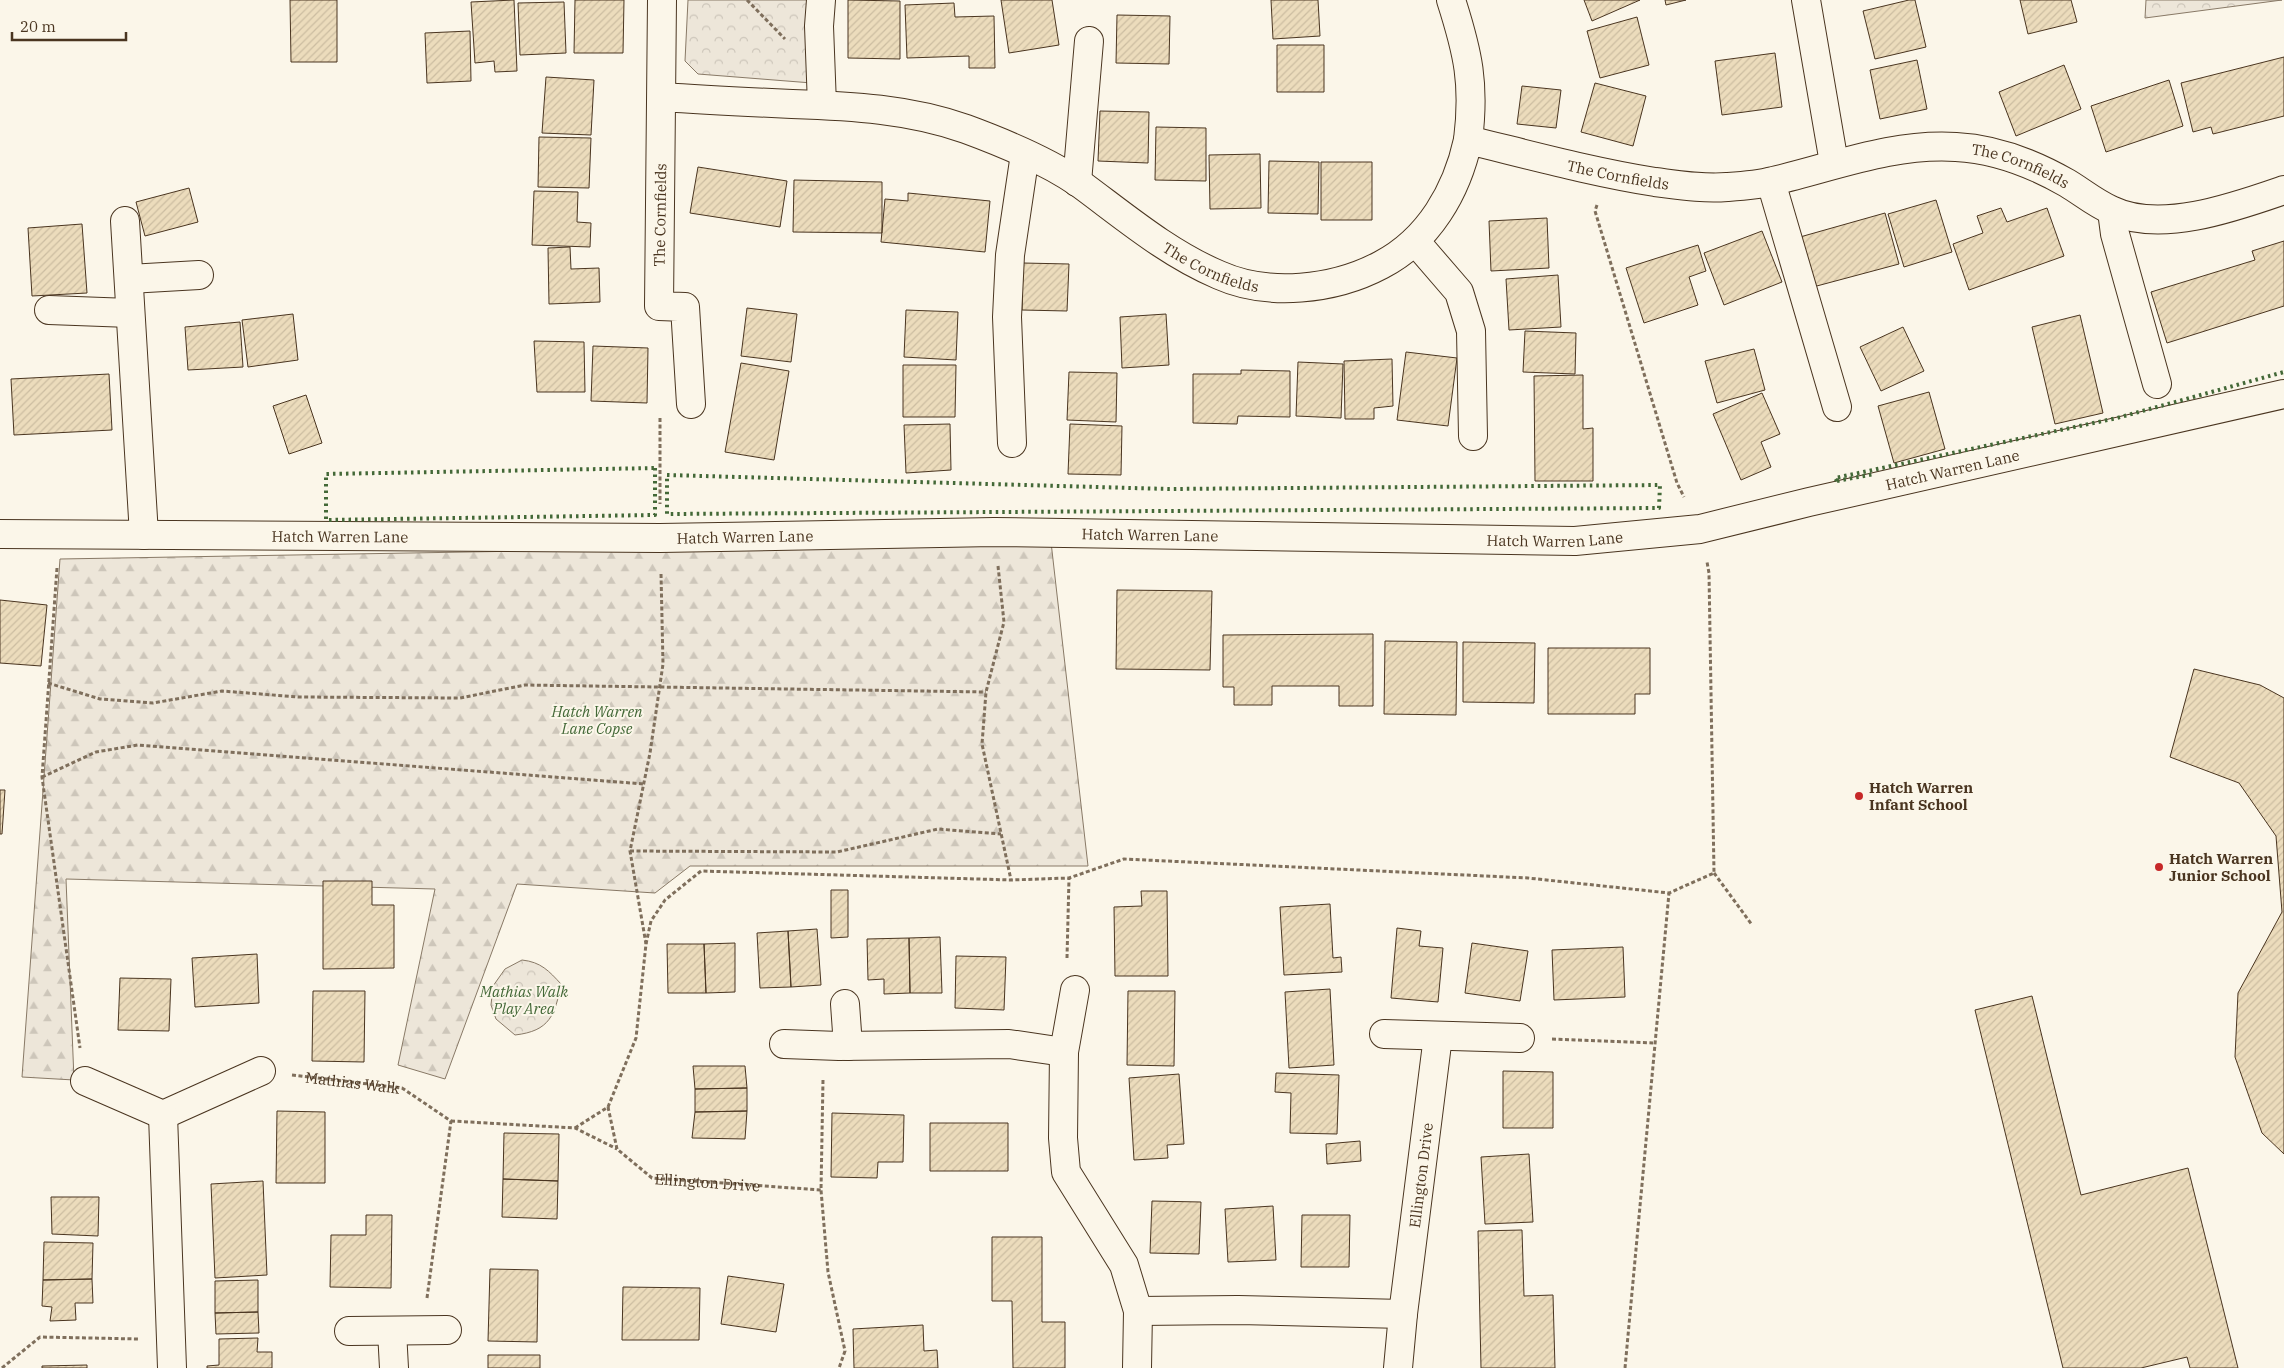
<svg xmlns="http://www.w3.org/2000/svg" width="2284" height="1368" font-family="'IBM Plex Serif',serif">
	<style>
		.forest { fill: url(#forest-firs); stroke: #887966 }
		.park { fill: url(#park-crowns); stroke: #887966 }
		.building { fill: url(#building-hatch); stroke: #4a3520 }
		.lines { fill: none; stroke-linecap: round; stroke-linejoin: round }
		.minor-casing { stroke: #4a3520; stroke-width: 30 }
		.path { stroke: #7f6f5c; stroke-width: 3; stroke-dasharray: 4 2.5; stroke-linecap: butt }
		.minor { stroke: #fbf6e9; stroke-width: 28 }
		.hedge { stroke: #436837; stroke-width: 4; stroke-dasharray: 2.5 4; stroke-linecap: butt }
		.poi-dot { fill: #c62828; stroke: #fbf6e9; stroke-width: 2 }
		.labels { text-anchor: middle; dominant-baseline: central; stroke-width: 4; stroke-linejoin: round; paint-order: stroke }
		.street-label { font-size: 15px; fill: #4a3520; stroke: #fbf6e9 }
		.park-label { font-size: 15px; font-style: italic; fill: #436837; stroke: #fbf6e9 }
		.poi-label { font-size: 15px; font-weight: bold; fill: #4a3520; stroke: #fbf6e9; text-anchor: start }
	</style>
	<defs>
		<pattern id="forest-firs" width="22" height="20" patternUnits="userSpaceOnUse" patternTransform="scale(1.25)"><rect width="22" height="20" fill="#ede6d9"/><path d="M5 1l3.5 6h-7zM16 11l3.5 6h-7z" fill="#cdc6ba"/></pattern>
		<pattern id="park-crowns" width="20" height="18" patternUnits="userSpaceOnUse" patternTransform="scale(1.25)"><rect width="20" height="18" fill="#ede6d9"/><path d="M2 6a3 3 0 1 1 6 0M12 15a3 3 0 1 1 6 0" fill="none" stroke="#cdc6ba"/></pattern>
		<pattern id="building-hatch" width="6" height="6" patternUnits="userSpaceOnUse" patternTransform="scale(1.25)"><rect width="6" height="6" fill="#ecdcbc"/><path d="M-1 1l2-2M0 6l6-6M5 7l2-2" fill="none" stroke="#ccbda1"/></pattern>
	</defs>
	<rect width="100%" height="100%" fill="#fbf6e9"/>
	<path class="forest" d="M1051,542l37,324h-398l-35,27 -138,-9 -72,195 -47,-14 37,-176 -369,-10 8,201 -52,-3 38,-518z"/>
	<path class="park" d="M688,0h126l-2,83 -114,-9 -13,-13z
		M2146,0h136l-137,18z
		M522,960c19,2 27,11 39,24 -6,31 -11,47 -46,51l-19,-16 -5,-14 2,-19 12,-17z"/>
	<path class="building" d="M290,0h47v62h-46z
		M514,0l3,71 -22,1 -1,-11 -19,2 -4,-61z
		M575,0h49l-1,53h-49z
		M848,0l52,1v58l-52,-1z
		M1001,0h51l7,45 -50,8z
		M1271,0h47l2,36 -47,3z
		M1584,0h56l-48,21z
		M1665,0h21l-20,5z
		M1909,0h6l11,47 -51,12 -12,-48z
		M2020,0h51l6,22 -49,12z
		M564,2l2,51 -46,2 -2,-52z
		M954,3l1,14 39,-1 1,52h-26v-12l-62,2 -2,-53z
		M1117,15l53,1 -1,48 -53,-1z
		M1637,17l12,48 -49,13 -13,-47z
		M470,31l1,50 -44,2 -2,-50z
		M1277,45h47v47h-47z
		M1775,53l7,54 -60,8 -7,-54z
		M2284,57v59l-71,18 -2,-7 -18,5 -12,-49z
		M1917,60l10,49 -47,10 -10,-49z
		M2064,65l17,44 -65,27 -17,-44z
		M546,77l48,3 -3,55 -49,-2z
		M2169,80l14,46 -77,26 -15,-46z
		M1595,83l51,13 -13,50 -52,-14z
		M1522,86l39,4 -5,38 -39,-4z
		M1100,111l49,1 -1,51 -50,-2z
		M1156,127l50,1v53l-51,-1z
		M539,137l52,1 -2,50 -51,-1z
		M1260,154l1,54 -51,1 -1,-54z
		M1269,161l50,1 -1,52 -50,-1z
		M1321,162h51v58h-51z
		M698,167l89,14 -7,46 -90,-14z
		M794,180l88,2v51l-89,-1z
		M189,188l9,34 -53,14 -9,-34z
		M534,191l44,1 -1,30 14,1 -1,24 -58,-2z
		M908,193l82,8 -5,51 -104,-10 4,-43 23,2z
		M1936,200l16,52 -48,15 -16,-53z
		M2001,208l6,14 40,-14 17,48 -95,34 -16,-46 30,-11 -6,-17z
		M1885,213l14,51 -86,23 -13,-50z
		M1547,218l2,50 -58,3 -2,-50z
		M82,224l5,69 -55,3 -4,-68z
		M1762,231l20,51 -58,23 -20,-52z
		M2284,241v65l-117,37 -16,-51 104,-32 -3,-9z
		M1698,245l8,26 -17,6 9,28 -54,18 -18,-55z
		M570,247l1,22 28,-1 1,34 -51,2 -1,-56z
		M1023,263l46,1 -2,47 -45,-1z
		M1558,275l3,52 -52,3 -3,-51z
		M747,308l50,6 -6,48 -50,-6z
		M906,310l52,2 -2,48 -52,-3z
		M293,314l5,46 -50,7 -6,-47z
		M1166,314l3,51 -47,3 -2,-51z
		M2080,315l23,98 -48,11 -23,-97z
		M240,322l3,45 -55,3 -3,-43z
		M1903,327l21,44 -43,20 -21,-44z
		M1525,331l51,2 -1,41 -52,-2z
		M534,341l50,1 1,50h-48z
		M593,346l55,2 -1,55 -56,-2z
		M1754,349l11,41 -48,13 -12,-42z
		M1406,352l51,6 -9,68 -51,-6z
		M1392,359l1,47 -19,2v11h-29l-1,-58z
		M1298,362l45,2 -2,54 -45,-2z
		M741,363l48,8 -15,89 -49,-8z
		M903,365h53l-1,52h-52z
		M1241,370l49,1v46l-52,-1 -1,8 -44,-1v-49h48z
		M1069,372l48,1 -1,49 -49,-2z
		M109,374l3,56 -98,5 -3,-56z
		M1583,375v54l10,-1v53h-58l-1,-105z
		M1929,392l16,57 -51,14 -16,-57z
		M1762,393l18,41 -19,8 10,25 -30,13 -28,-66z
		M306,395l16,48 -33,11 -16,-48z
		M950,424l1,46 -45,3 -2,-48z
		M1070,424l52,2 -1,49 -53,-1z
		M1117,590l95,1 -2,79 -94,-1z
		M0,600l47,5 -6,61 -41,-3z
		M1373,634v72h-34v-20h-67v19h-38v-18h-11v-52z
		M1385,641l72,1 -1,73 -72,-1z
		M1463,642l72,1 -1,60 -71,-1z
		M1548,648h102v46h-15v20h-87z
		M2194,669l66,16 24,13v456l-22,-21 -27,-76 3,-64 44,-81 -6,-76 -37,-53 -69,-26z
		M0,790h5l-3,44h-2z
		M323,881h49v24h22v63l-71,1z
		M831,890h17v47l-17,1z
		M1141,891h26l1,85h-53l-1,-69 28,-1z
		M1330,904l3,54 8,-1 1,15 -58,3 -4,-68z
		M1397,928l24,3 -2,15 24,2 -5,54 -47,-4z
		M817,929l4,56 -30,2 -3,-56z
		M788,931l3,56 -31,1 -3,-55z
		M940,937l2,56h-32l-1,-55z
		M909,938l1,55 -26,1v-15l-16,1 -1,-41z
		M735,943v49l-29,1 -2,-49z
		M1472,943l56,8 -8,50 -55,-8z
		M667,944h37l2,49h-38z
		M1623,947l2,50 -71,3 -2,-50z
		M257,954l2,49 -64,4 -3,-49z
		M956,956l50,1 -2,53 -49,-2z
		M120,978l51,1 -2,52 -51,-1z
		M1330,989l4,76 -45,3 -4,-76z
		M313,991h52l-1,71 -52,-1z
		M1128,991h47l-1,75 -47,-1z
		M2032,996l49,199 107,-27 50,200h-48l-3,-11 -46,11h-78l-88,-358z
		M693,1066h52l2,22 -52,1z
		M1503,1071l50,1v56h-50z
		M1276,1073l63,2 -2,59 -47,-1 1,-40 -16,-1z
		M1179,1074l5,70 -17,1 1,13 -34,2 -5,-82z
		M747,1088v23l-52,1v-23z
		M277,1111l48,1v71h-49z
		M747,1111l-2,28 -53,-1 3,-26z
		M832,1113l72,2 -1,47h-25l-1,16 -46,-1z
		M930,1123h78v48h-78z
		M504,1133l55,1 -1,47 -55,-2z
		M1360,1141l1,20 -34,3 -1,-20z
		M1529,1154l4,68 -48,2 -4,-67z
		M503,1179l55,2 -1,38 -55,-2z
		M263,1181l4,94 -52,3 -4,-94z
		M51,1197h48l-1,39 -46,-2z
		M1152,1201l49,1 -2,52 -49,-1z
		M1273,1206l3,54 -48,2 -3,-53z
		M366,1215h26l-1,73 -61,-1 1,-52h35z
		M1302,1215h48l-1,52h-48z
		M1522,1230l2,66 29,-1 2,73h-74l-3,-137z
		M992,1237h50v85h23v46h-52l-1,-67h-20z
		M44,1242l49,1 -1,36 -49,1z
		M490,1269l48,1 -1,72 -49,-1z
		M728,1276l56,8 -8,48 -55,-8z
		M92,1279l1,24h-18l1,17 -26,1 2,-14 -10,-1 1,-26z
		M258,1280v32l-43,1v-32z
		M623,1287l77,1 -1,52h-77z
		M258,1312l1,21 -43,1 -1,-21z
		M923,1325l1,26 13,-1 1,18h-84l-1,-39z
		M258,1338l-1,14h15v16h-65v-2l12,-1v-26z
		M488,1355h52v13h-52z
		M87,1365v3h-45v-2z"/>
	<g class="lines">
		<g class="minor-casing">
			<g id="minor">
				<path d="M662,0l-3,306 26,1 6,97"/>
				<path d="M821,0l-2,26 3,79"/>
				<path d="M1451,0c17,53 24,84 17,140"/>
				<path d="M1806,0l28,163"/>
				<path id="s3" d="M662,97c43,3 86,5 130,7 59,2 118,5 174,25 38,14 80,31 113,54 45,33 88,70 140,92 49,22 115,15 162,-10 48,-25 76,-74 87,-125 62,15 124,32 187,42 24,3 48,7 72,5 15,-1 31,-2 46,-6 61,-14 118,-38 183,-34 40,2 76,16 111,36 15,9 28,20 44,27 49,24 124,-3 173,-20"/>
				<path d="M1077,182l12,-141"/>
				<path d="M1771,182l66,225"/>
				<path d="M2112,211l3,23 42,150"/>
				<path d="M125,221l19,314"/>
				<path d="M1415,241l44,51 12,39 2,105"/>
				<path d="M129,279l70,-4"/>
				<path d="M49,310l81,3"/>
				<path d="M1012,443l-5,-126 3,-62 15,-101"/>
				<path id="s4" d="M0,534l660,4 334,-6 581,9 125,-12 109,-27 475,-108"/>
				<path d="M1075,990l-11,62 -1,86 3,34 58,93 14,46 -1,57"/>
				<path d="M845,1004l3,42"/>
				<path d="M1384,1034l136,4"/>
				<path d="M784,1044l55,2 170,-2 55,8"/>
				<path d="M85,1081l78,34 98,-44"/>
				<path d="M163,1115l9,253"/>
				<path d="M1138,1311l100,-1 165,4"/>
				<path d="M349,1331l98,-1"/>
				<path d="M392,1331l2,37"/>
				<path id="s5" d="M1398,1368l5,-54 35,-278"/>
			</g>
		</g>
		<g class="path">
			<path d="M747,0l38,39"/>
			<path d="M1597,205l-2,6 82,272 7,14"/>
			<path d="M660,418v86"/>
			<path d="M998,566l6,56 -18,70 -4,52 29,136"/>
			<path d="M57,568l-15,209 38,271"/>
			<path d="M48,683l52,16 53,4 69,-12 77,6 161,1 65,-13 461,7"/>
			<path d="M42,777l54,-25 42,-7 506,39"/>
			<path d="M630,851l207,1 101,-23 63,5"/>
			<path d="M1714,873l38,52"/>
			<path d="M646,944l5,-23 14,-21 36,-29 310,9 58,-2 55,-19 404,19 141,15 45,-20 -5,-300 -2,-11"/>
			<path d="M1067,958l2,-80"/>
			<path d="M1552,1039l101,4"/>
			<path id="s1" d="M292,1075l110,13 49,33"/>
			<path d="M823,1080l-2,110 7,82 17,79 -6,17"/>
			<path id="s2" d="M608,1107l9,42 35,29 169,12"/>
			<path d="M451,1121l124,7 42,21"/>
			<path d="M575,1128l33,-21 28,-69 10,-94 -16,-93 20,-98 13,-89 -2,-91"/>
			<path d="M427,1298l24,-177"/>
			<path d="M2,1368l38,-31 99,2"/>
			<path d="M1625,1368l44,-475"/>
		</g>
		<use href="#minor" class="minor"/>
		<path class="hedge" d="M655,468v47l-329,5v-46z
			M667,475l501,14 492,-4 -1,23 -992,6z
			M1837,481l-2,-3 282,-60 167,-46
			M1837,481l37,-7"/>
	</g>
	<g class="poi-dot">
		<circle cx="1859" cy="796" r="5"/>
		<circle cx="2159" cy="867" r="5"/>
	</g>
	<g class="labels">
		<g class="street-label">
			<text stroke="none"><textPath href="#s3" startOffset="1490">The Cornfields</textPath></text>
			<text stroke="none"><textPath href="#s3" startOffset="1079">The Cornfields</textPath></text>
			<text transform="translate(660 215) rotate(-89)">The Cornfields</text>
			<text stroke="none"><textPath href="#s3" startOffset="590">The Cornfields</textPath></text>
			<text stroke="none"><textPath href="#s4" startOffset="1960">Hatch Warren Lane</textPath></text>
			<text stroke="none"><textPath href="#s4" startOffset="1150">Hatch Warren Lane</textPath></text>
			<text stroke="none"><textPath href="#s4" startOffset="340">Hatch Warren Lane</textPath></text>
			<text stroke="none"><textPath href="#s4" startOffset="745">Hatch Warren Lane</textPath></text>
			<text stroke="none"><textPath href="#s4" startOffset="1555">Hatch Warren Lane</textPath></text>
			<text stroke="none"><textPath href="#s1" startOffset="61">Mathias Walk</textPath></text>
			<text stroke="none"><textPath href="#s5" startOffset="194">Ellington Drive</textPath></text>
			<text stroke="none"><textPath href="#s2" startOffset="144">Ellington Drive</textPath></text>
		</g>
		<g class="park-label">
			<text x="597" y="711">Hatch Warren<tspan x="597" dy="17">Lane Copse</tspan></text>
			<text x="524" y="991">Mathias Walk<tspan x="524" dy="17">Play Area</tspan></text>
		</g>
		<g class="poi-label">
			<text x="1869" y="787">Hatch Warren<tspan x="1869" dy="17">Infant School</tspan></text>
			<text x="2169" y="858">Hatch Warren<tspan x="2169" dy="17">Junior School</tspan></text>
		</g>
	</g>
	<path d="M12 32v8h114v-8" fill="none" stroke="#4a3520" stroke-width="2.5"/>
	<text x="20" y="32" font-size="15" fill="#4a3520" stroke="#fbf6e9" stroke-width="4" paint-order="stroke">20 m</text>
</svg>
